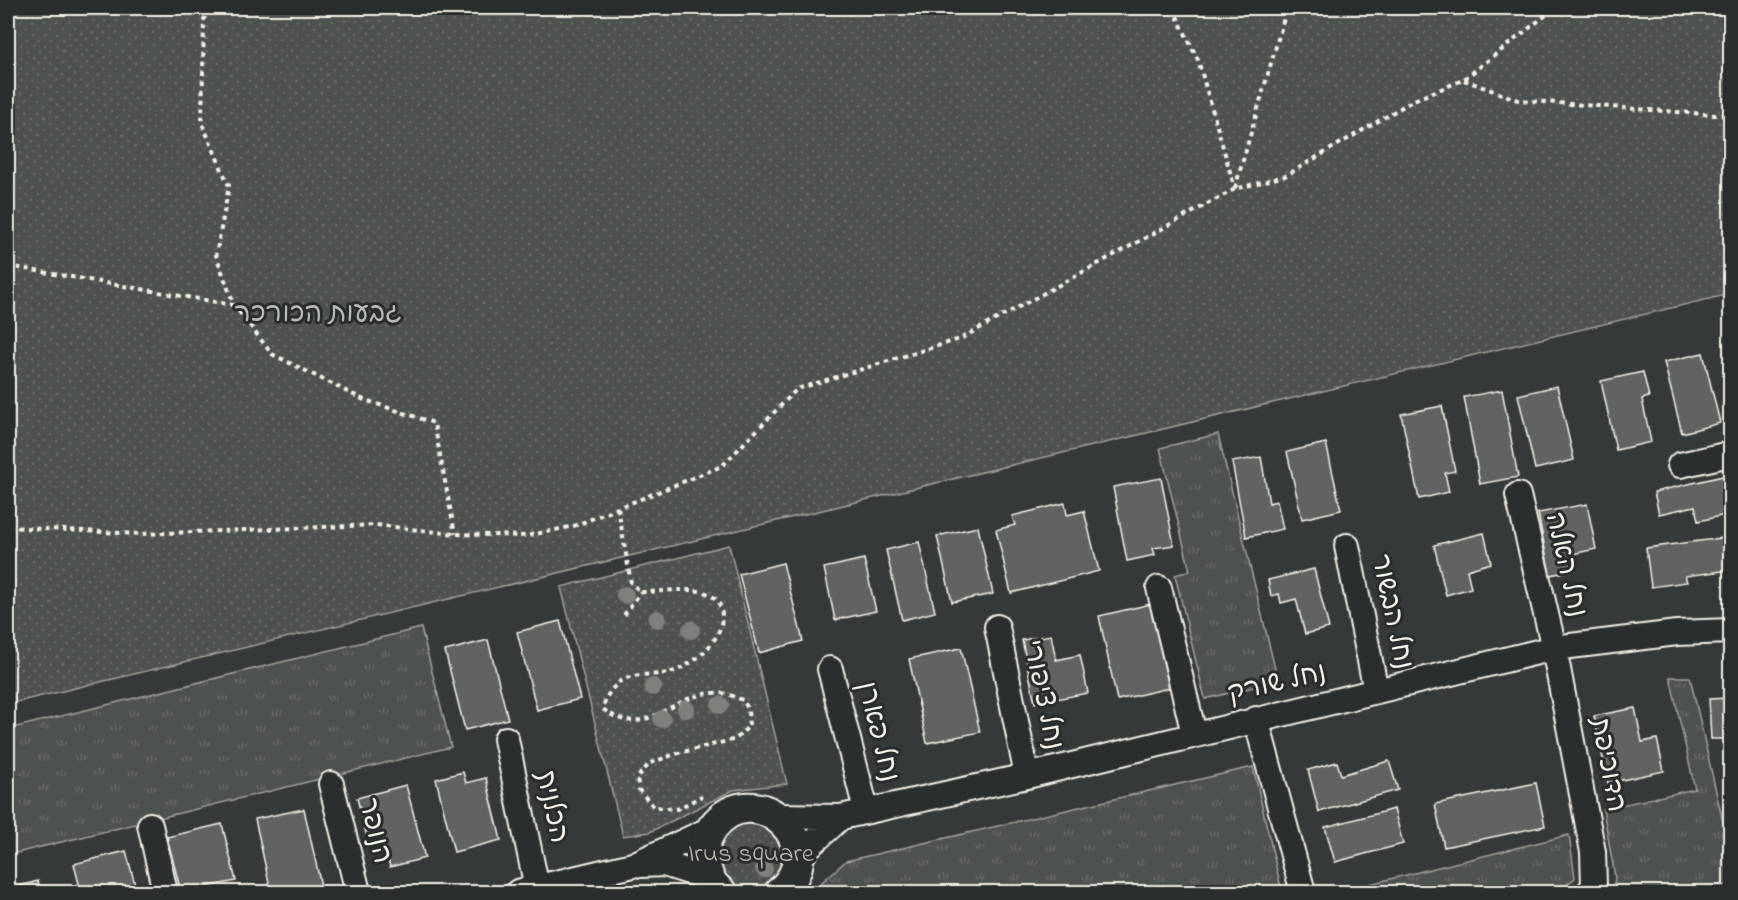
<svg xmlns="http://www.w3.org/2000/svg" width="1738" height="900" font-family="'Indie Flower','Playpen Sans Hebrew',sans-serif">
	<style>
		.grass { fill: url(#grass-tufts); stroke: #a1a19c; stroke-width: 1.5 }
		.park { fill: url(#park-dots); stroke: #a1a19c; stroke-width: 1.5 }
		.building { fill: #616362; stroke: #f4f1e8; stroke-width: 1.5 }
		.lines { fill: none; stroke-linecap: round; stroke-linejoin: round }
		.minor-casing { stroke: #f4f1e8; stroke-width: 28 }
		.tertiary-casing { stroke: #f4f1e8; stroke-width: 34 }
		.path { stroke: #f4f1e8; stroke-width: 4; stroke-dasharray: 4.5 4.5; stroke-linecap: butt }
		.minor { stroke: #2a2d2e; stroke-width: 24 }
		.tertiary { stroke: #2a2d2e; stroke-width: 30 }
		.tree { fill: #7f7f7c }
		.labels { text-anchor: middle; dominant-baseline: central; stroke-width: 6; stroke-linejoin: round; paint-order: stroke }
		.park-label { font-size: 27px; fill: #bab9b2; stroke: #2a2d2e }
		.street-label { font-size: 27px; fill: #f4f1e8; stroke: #2a2d2e }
	</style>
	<defs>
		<pattern id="grass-tufts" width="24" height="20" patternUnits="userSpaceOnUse" patternTransform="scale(1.5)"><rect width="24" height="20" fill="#4e514f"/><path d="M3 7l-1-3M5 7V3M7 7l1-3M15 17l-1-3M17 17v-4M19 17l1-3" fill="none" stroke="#686a68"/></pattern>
		<pattern id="park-dots" width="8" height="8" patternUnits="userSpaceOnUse" patternTransform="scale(1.5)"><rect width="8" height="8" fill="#4e514f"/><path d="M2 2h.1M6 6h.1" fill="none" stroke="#686a68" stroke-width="1.8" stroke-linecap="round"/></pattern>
	</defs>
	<rect width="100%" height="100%" fill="#363939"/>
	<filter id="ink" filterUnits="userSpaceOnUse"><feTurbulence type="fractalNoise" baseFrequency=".0167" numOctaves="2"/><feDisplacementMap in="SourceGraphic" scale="12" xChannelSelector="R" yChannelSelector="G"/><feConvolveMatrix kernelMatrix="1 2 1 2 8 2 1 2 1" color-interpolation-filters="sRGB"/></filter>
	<g filter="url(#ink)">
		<path class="grass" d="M1218,434l60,247 -73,18 -30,-124 15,-4 -30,-123z
			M421,628l30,119 -443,108v-126z
			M1670,677h20l40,176v39h-117l2,-15 -12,-68 92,-20z
			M1253,767l29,125h-461l1,-10 24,-21z
			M1569,835l6,43 -13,10 -17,4h-208z"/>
		<path class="park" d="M8,8h1722v286l-1722,410z
			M729,545l58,239 -54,6 -83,42 -27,4 -62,-249z
			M760,816l31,36 -23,40h-36l-10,-7 -7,-49z"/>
		<path class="building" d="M1703,353l17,70 -38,10 -18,-71z
			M1643,372l6,25 -7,2 9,43 -35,8 -15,-69z
			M1557,386l17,74 -39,9 -17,-74z
			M1502,390l16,87 -38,7 -16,-87z
			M1442,406l13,65 -10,2 4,19 -30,7 -18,-85z
			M1326,443l15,67 -39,9 -15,-67z
			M1261,457l8,46 8,-2 6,28 -37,8 -14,-75z
			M1723,476l7,38 -32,7 -3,-15 -36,8 -5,-22z
			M1161,478l13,67 -21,3 2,7 -28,6 -14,-74z
			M1065,503l2,12 17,-4 15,60 -88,22 -15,-63 19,-5 -3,-9z
			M1587,504l9,45 -24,5 3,16 -25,5 -12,-62z
			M978,527l15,67 -41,8 -15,-66z
			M1484,533l7,30 -24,7 4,18 -25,7 -12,-50z
			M1730,537v33l-45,6 2,6 -36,5 -5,-39z
			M919,542l16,70 -33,8 -16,-70z
			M864,559l12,52 -41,9 -11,-52z
			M783,563l20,78 -44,12 -20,-79z
			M1314,569l15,59 -24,6 -9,-35 -15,4 -2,-9 -8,2 -3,-16z
			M1151,604l18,84 -52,12 -18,-84z
			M560,621l20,78 -43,11 -20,-78z
			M1051,635l5,25 24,-5 8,38 -53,10 -13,-63z
			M488,640l20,79 -43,11 -20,-79z
			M961,648l19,84 -53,11 -18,-84z
			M1730,698v41h-19l-2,-40z
			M1635,708l7,34 15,-3 7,32 -56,12 -14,-67z
			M1389,761l9,29 -79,22 -11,-42 29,-8 4,13z
			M463,772l3,11 20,-5 15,62 -47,12 -18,-73z
			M1536,783l9,43 -101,21 -9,-43z
			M406,785l19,73 -35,9 -9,-33 -14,3 -10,-39z
			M304,809l17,77 -31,6h-19l-16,-73z
			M1394,809l9,35 -68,18 -10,-35z
			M222,824l14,57 -55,11 -14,-55z
			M126,851l11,41h-56l-7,-28z
			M38,881l3,11h-33v-3z"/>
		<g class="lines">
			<g class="minor-casing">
				<path id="minor" d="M1680,465l50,-11
					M1518,495l36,153 39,204 1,34 -5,6
					M1347,546l29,145
					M1159,588l35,146
					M997,627l30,149
					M830,669l36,141
					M1256,719l47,173
					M506,739l31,149
					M331,784l27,108
					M776,816l65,1 186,-41 527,-128 123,-15 53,-2
					M150,825l15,67
					M798,862l10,-15 33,-30
					M641,865l23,-1 44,14
					M518,892l115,-27 80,-37"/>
			</g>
			<g class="tertiary-casing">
				<path id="tertiary" d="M721,892c-13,-9 -17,-25 -17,-40 0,-9 4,-18 9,-25 41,-54 121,18 67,65"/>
			</g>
			<path class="path" d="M207,8l-3,12 -2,103 27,63 -13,69 18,50 38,49 90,45 72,24 21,111
				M1173,8l25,52 37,129
				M1464,80l54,20 212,16
				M1235,188l52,-180
				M8,266l225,39
				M618,508l13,75 10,9c25,1 80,-14 81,24 0,26 -30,51 -54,57 -15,3 -36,-1 -49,9 -9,8 -14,16 -16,27 45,35 70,-20 118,-16 7,0 15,5 22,7l5,9 1,17 -13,13 -57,14 -29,10 -13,15 2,12 15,17 23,2 25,-13
				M8,527l133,7 235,-9 79,9 71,2 48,-10 148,-60 75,-77 163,-50 275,-150 50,-13 129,-76 49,-20 92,-72
				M624,615l17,-23"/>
			<use href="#minor" class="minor"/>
			<use href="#tertiary" class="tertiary"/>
		</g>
		<g class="tree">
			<circle cx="625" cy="595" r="9"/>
			<circle cx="657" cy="619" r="9"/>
			<circle cx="691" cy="630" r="9"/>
			<circle cx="653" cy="687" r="9"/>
			<circle cx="720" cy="705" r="9"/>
			<circle cx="686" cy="709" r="9"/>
			<circle cx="662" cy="719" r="9"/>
			<circle cx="764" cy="869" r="9"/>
		</g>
	</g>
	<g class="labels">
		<g class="park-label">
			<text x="318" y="314">גבעות הכורכר</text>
			<text x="751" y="854">Irus square</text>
		</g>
		<g class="street-label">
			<text transform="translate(1565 565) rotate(77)">נחל האלה</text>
			<text transform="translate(1391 612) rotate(78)">נחל הבשור</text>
			<text transform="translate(1277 684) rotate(-13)">נחל שורק</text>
			<text transform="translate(1042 695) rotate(78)">נחל ציפורי</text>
			<text transform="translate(877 732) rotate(76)">נחל פארן</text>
			<text transform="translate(1607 765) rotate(79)">הדוכיפת</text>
			<text transform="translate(551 807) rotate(78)">הכלנית</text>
			<text transform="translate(374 831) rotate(76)">הנופר</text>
		</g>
	</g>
	<rect width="1738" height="900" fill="none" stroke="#2a2d2e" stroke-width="30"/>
	<rect x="15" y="15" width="1708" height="870" fill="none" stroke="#f4f1e8" stroke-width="2" filter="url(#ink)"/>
</svg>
